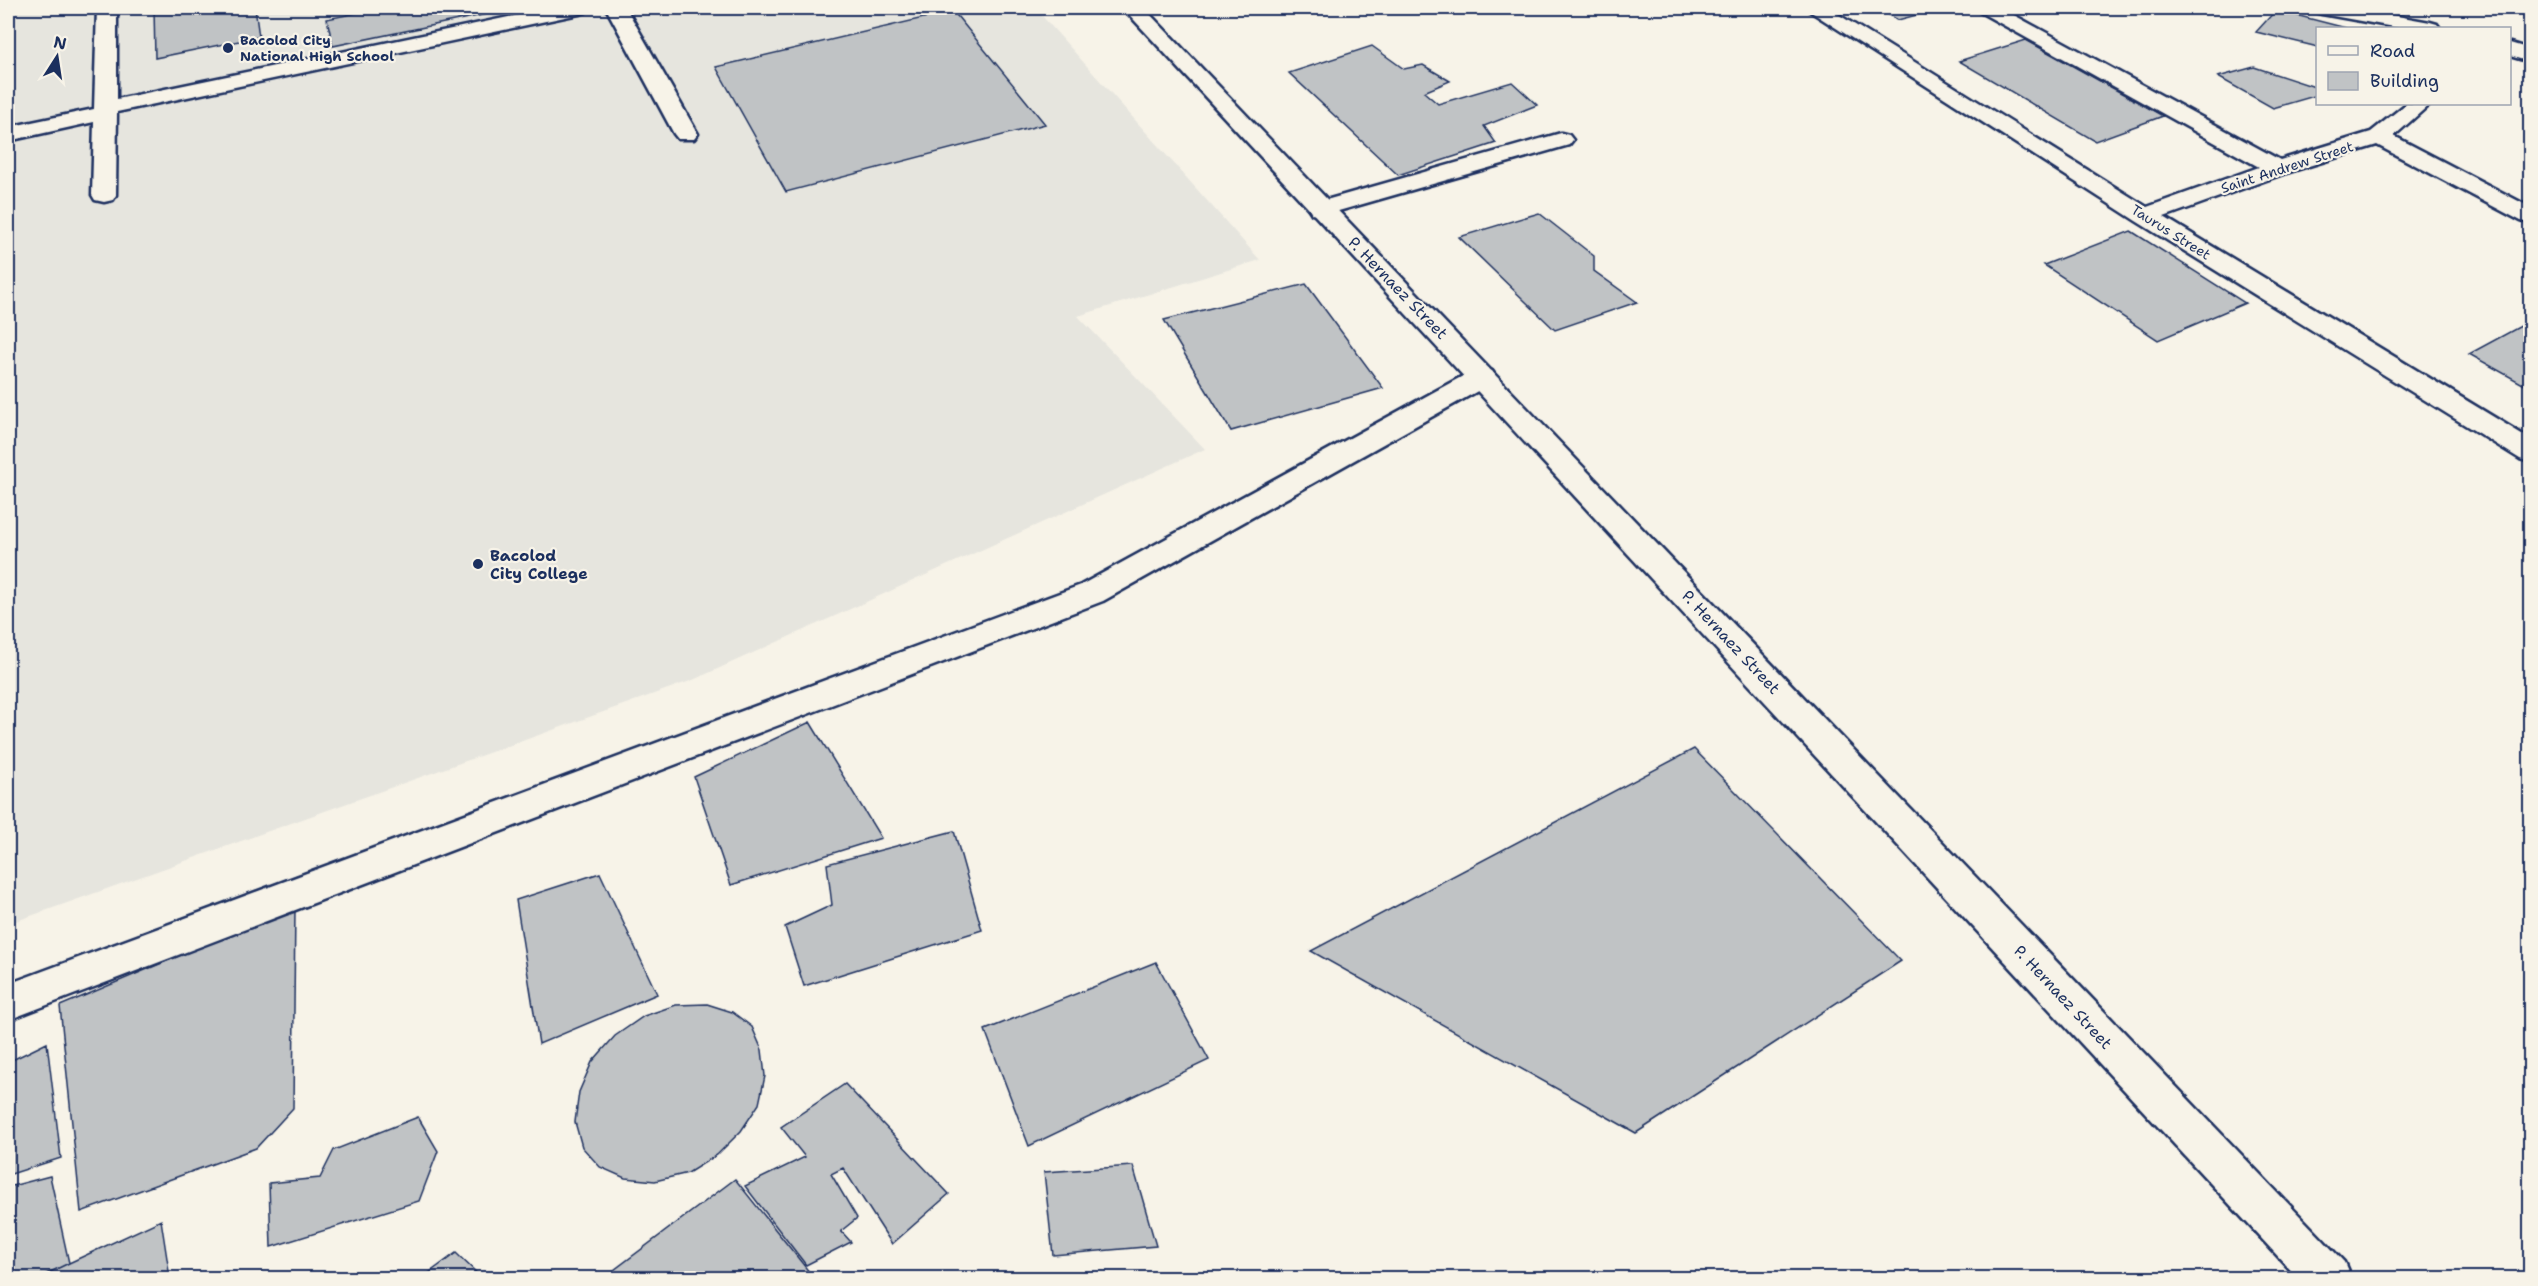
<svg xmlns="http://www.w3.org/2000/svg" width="2538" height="1286" font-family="'Shantell Sans',sans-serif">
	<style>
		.built { fill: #e6e5de }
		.building { fill: #c0c3c5; stroke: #1b2f5e; stroke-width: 1.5 }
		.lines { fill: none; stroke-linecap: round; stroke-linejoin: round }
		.minor-casing { stroke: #1b2f5e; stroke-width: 5 }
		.major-casing { stroke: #1b2f5e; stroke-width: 5 }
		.minor { fill: #f7f3e8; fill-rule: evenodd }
		.major { fill: #f7f3e8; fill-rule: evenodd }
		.poi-dot { fill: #1b2f5e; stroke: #f7f3e8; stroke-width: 2 }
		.labels { text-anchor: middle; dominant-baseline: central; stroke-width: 4.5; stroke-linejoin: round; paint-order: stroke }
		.far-poi-label { font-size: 14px; font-weight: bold; fill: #1b2f5e; stroke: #f7f3e8; text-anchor: start }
		.far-street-label { font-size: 14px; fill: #1b2f5e; stroke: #f7f3e8 }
		.street-label { font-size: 16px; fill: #1b2f5e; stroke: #f7f3e8 }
		.poi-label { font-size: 16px; font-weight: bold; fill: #1b2f5e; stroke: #f7f3e8; text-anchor: start }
	</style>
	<rect width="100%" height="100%" fill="#f7f3e8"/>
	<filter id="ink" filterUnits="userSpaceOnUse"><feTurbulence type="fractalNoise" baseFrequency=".0167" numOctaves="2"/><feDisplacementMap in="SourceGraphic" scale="12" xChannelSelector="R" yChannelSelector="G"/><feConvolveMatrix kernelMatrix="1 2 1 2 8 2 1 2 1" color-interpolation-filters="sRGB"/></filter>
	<g filter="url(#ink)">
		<path class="built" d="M8,8h1027l225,252 -182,56 127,133 -512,231 -685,244z"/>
		<path class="building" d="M154,8h101l4,29 -104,21z
			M381,8h135l-183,38 -6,-27z
			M1877,8h66l-45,12z
			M2276,10l70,18h-28v19l-62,-15z
			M953,11l92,113 -259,68 -70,-125z
			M2026,40l137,76 -68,25 -136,-80z
			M1372,46l32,23 19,-4 27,16 -26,11 14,12 74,-22 25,23 -53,21 12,17 -98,32 -109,-102z
			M2254,67l64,21v7l-45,13 -55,-31z
			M1539,213l55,43v15l43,31 -82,28 -96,-93z
			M2131,231l114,72 -87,37 -114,-75z
			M1306,284l77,104 -152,43 -67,-111z
			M2530,321v67l-61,-34z
			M810,722l71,116 -150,47 -37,-108z
			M1694,749l207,212 -265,172 -325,-182z
			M954,831l28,99 -178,56 -19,-59 47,-22 -5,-41z
			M600,873l57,121 -118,50 -23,-144z
			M295,907l-2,201 -37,40 -175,64 -21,-206z
			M1156,962l53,98 -180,86 -44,-116z
			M707,1004l25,8 20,15 10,23 3,26 -6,28 -18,27 -24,24 -29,18 -33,8 -30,-3 -25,-11 -18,-20 -7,-25 4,-30 13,-30 23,-26 29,-20 32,-11z
			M47,1043l14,115 -53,17v-113z
			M845,1084l104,110 -57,50 -49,-76 -12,6 26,44 -16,13 10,11 -45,23 -61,-79 60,-29 -24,-30z
			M418,1117l20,34 -19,50 -148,46 -2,-64 51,-5 14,-28z
			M1133,1166l23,80 -103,9 -9,-83z
			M50,1176l19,87 -31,15h-30v-91z
			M735,1179l79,99h-195l-5,-8z
			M161,1220l9,58h-132l31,-15z
			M456,1253l26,25h-60z"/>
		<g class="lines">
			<g class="minor-casing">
				<path id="minor" d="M97,8h20v91l435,-91h37l-3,4 -7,2 -462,98 -1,83 -3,5 -9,2 -9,-2 -3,-5 2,-73 -86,19v-14l86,-18z
					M606,8h20l72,126 -4,5h-16l-4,-5z
					M1805,8h23l319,199 112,-40 -279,-155 -3,-4h24l279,152 91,-28 35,-28h24l-36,32 136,71v16l-9,-2 -144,-76 -91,28 -122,44 366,222v23l-10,-3 -384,-238z
					M2312,8h41l77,14 7,2 3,4h-41l-77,-14 -7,-2z
					M2510,43l20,6v13l-20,-6z
					M1561,133l8,2 4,5 -4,5 -248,71 -9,-2 -3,-5 3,-5z
					M1482,368l10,3 4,6 -4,6 -389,218 -1095,419v-36l1073,-399 391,-214z"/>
			</g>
			<g class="major-casing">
				<path id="major" d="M1123,8h21l1200,1254 7,16h-53z"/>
			</g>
			<use href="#minor" class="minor"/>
			<use href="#major" class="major"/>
		</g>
	</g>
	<g class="poi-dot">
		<circle cx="228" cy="48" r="6"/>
		<circle cx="478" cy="564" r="6"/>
	</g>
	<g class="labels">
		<g class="far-poi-label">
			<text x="240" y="40">Bacolod City<tspan x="240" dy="16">National High School</tspan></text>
		</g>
		<g class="far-street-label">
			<text transform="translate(2287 167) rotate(-18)">Saint Andrew Street</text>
			<text transform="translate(2171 232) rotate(32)">Taurus Street</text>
		</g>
		<g class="street-label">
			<text transform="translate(1398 288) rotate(46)">P. Hernaez Street</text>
			<text transform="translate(1731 642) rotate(47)">P. Hernaez Street</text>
			<text transform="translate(2063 997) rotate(47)">P. Hernaez Street</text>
		</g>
		<g class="poi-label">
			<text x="490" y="555">Bacolod<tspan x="490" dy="18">City College</tspan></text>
		</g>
	</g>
	<rect width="2538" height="1286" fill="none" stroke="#f7f3e8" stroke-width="30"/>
	<rect x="15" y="15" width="2508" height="1256" fill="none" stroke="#1b2f5e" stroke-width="2" filter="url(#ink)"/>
	<rect x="2316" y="27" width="195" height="78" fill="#f7f3e8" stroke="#9fa5b1" stroke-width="1.5"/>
	<rect x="2328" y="46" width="30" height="9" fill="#f7f3e8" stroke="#9fa5b1" stroke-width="1.5"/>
	<text x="2370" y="57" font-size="18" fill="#1b2f5e">Road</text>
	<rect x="2328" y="72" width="30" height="18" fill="#c0c3c5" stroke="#9fa5b1" stroke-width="1.5"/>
	<text x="2370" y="87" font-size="18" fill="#1b2f5e">Building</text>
	<g transform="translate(57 57) rotate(12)" stroke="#f7f3e8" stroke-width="4.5" paint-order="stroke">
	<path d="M0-4.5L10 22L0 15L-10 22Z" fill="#1b2f5e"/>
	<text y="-9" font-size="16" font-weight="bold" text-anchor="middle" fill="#1b2f5e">N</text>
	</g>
</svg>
